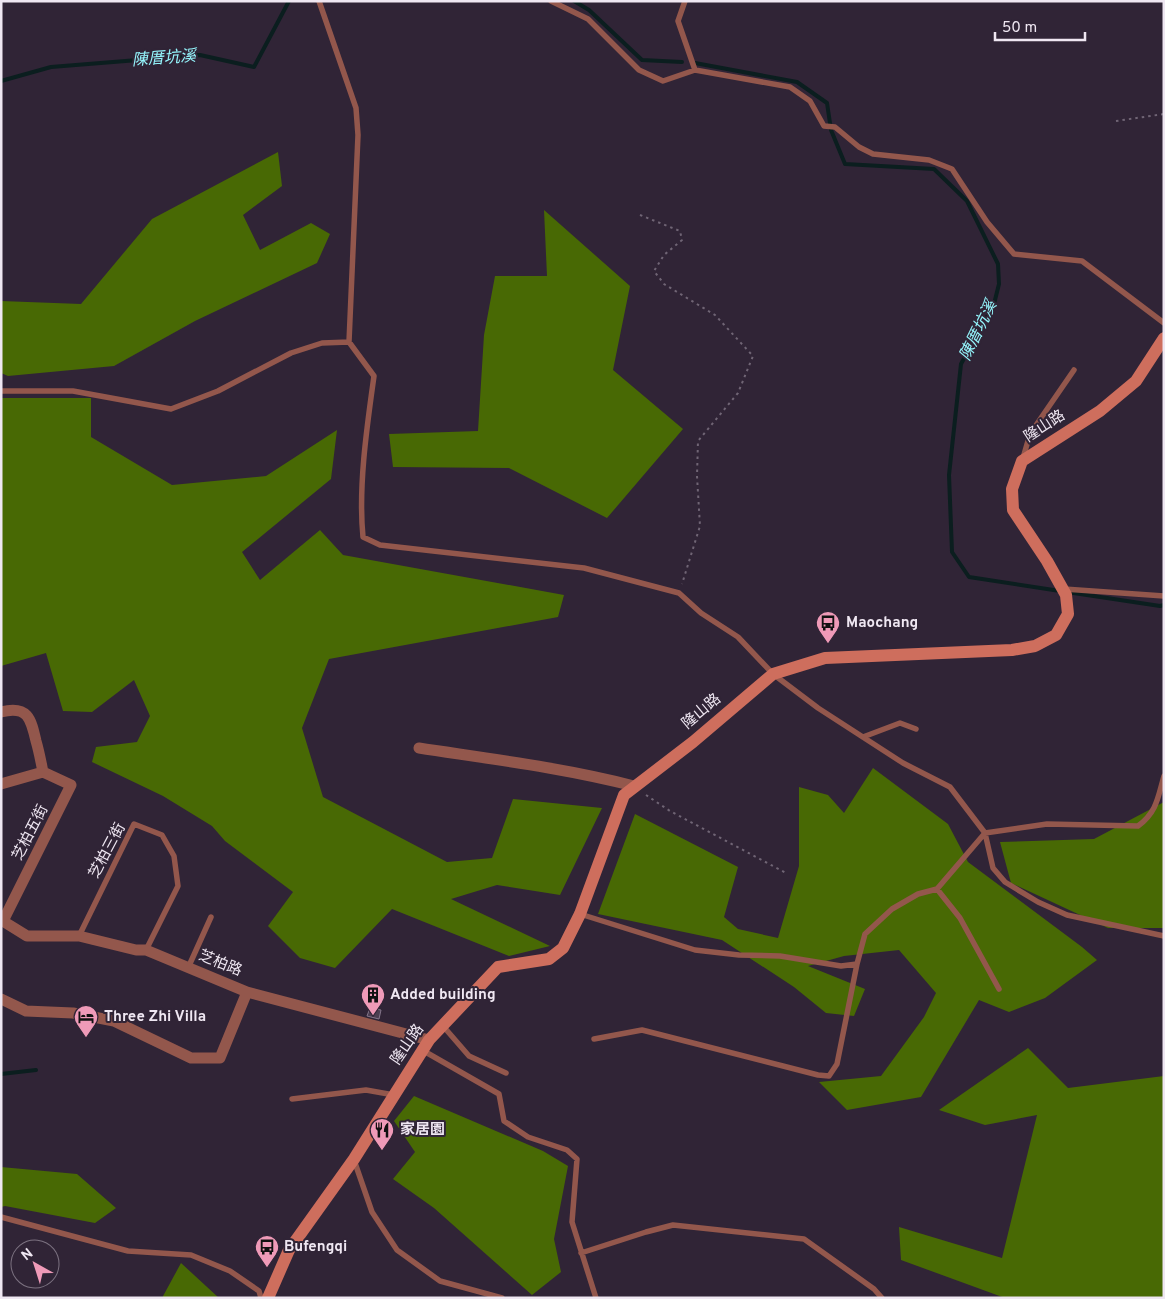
<svg xmlns="http://www.w3.org/2000/svg" width="1165" height="1299" font-family="Overpass,'Noto Sans TC',sans-serif">
	<style>
		.forest { fill: #486904 }
		.lines { fill: none; stroke-linecap: round; stroke-linejoin: round }
		.stream { stroke: #0b1e1f; stroke-width: 4 }
		.building { fill: #4b3e51; stroke: #85768b }
		.path { stroke: #706575; stroke-width: 2; stroke-dasharray: 2.5 4; stroke-linecap: butt }
		.lane { stroke: #93574c; stroke-width: 5.5 }
		.street { stroke: #93574c; stroke-width: 11 }
		.secondary { stroke: #ce6e5d; stroke-width: 12 }
		.labels { text-anchor: middle; dominant-baseline: central; stroke-width: 4; stroke-linejoin: round; paint-order: stroke }
		.street-label { font-size: 15px; fill: #efe7f2; stroke: #302436 }
		.poi-label { font-size: 15px; font-weight: bold; fill: #efe7f2; stroke: #302436; text-anchor: start }
		.water-label { font-size: 16px; font-style: italic; fill: #95f6fd; stroke: #302436 }
	</style>
	<rect width="100%" height="100%" fill="#302436"/>
	<path class="forest" d="M278,152l4,34 -39,29 17,35 51,-27 19,11 -13,29 -122,58 -81,45 -106,10 -7,-3v-72l80,3 71,-85z
		M544,210l86,76 -17,84 70,59 -76,89 -98,-50 -116,-1 -4,-33 89,-3 6,-96 11,-59h52z
		M1,398h90v39l81,48 94,-9 71,-46 -6,49 -89,73 18,28 60,-50 23,25 221,40 -6,22 -229,42 -27,69 21,69 124,65 45,-4 21,-59 89,9 -42,87 -63,-10 -46,14 99,47 -41,10 -117,-47 -57,59 -35,-10 -32,-32 25,-34 -68,-51 -13,-15 -49,-30 -71,-34 4,-15 41,-5 13,-26 -16,-36 -42,32 -29,-1 -17,-58 -45,13z
		M873,768l75,56 20,38 114,85 15,13 -52,38 -36,14 -30,-12 -58,97 -74,13 -28,-28 62,-6 43,-59 12,-24 -37,-43 -55,6 -36,10 57,23 -11,27 -28,-3 -32,-26 -72,-47 -124,-26 37,-100 103,53 -14,50 14,12 40,9 21,-72v-79l29,8 16,18z
		M1164,802v126h-56l-97,-45 -11,-41 94,-3z
		M1028,1048l40,40 96,-12v222h-159l-104,-38 -2,-33 103,31 35,-143 -52,10 -46,-15z
		M414,1096l129,55 25,15 -14,73 7,33 -29,23 -98,-87 -41,-29 22,-27 -21,-31z
		M1,1167l76,7 39,34 -21,15 -90,-17 -4,1z
		M181,1263l38,35h-57z"/>
	<g class="lines">
		<path class="stream" d="M574,1l15,9 53,50 40,2
			M695,63l102,19 30,21 4,27 14,34 89,5 33,32 31,63 1,20 -5,20 -33,60 -12,111 3,77 17,25 91,14
			M1,81l50,-14 149,-12 54,12 35,-66
			M1067,592l93,14 4,-1
			M1,1074l35,-4"/>
	</g>
	<path class="building" d="M370,1008l11,2 -2,9 -12,-3z"/>
	<g class="lines">
		<path class="path" d="M1116,121l48,-7
			M640,215l40,16 2,9 -18,15 -10,16 10,13 51,31 38,41 -15,37 -40,48 -1,35 3,50 -18,58
			M646,795l24,16 116,62"/>
		<path class="lane" d="M319,1l37,107 2,27 -9,207
			M551,1l37,18 51,51 24,11 32,-11 95,17 20,14 14,25 11,1 24,20 14,7 56,6 23,9 35,53 27,32 68,7 82,62
			M685,1l-7,20 17,49
			M1,391h72l98,18 47,-18 73,-38 31,-10 27,-1 25,34c-7,50 -16,111 -11,161l17,8 204,23 95,25 22,20 37,24 35,37 45,34 85,55 47,24 35,46 8,35 12,14 33,20 29,13 97,21
			M1023,458l7,-24 44,-64
			M1064,589l100,7
			M863,737l37,-14 16,6
			M937,889l23,29 39,71
			M580,914l115,36 44,5 41,1 61,10 16,-2 8,-30 27,-25 26,-15 19,-5 48,-56 62,-9 91,2c19,-14 20,-29 26,-50
			M79,936l55,-112 28,11 12,21 4,30 -32,64
			M188,968l23,-51
			M443,1026l26,30 37,17
			M594,1039l48,-9 176,45 11,1 8,-12 20,-100
			M422,1050l77,44 5,27 24,16 39,13 10,9 -5,63 24,76
			M292,1099l74,-9 28,5
			M354,1160l18,52 25,38 43,31 62,17
			M1,1217l127,34 63,4 39,16 29,20 2,7
			M581,1253l65,-21 27,-7 131,14 70,50 8,9"/>
		<path class="street" d="M1,712c27,-7 30,7 35,29 3,10 5,21 7,31
			M419,748c72,11 145,20 215,38
			M1,784l42,-12
			M1,920l26,16h52l57,14h10l101,42 182,48
			M3,921l68,-136 -28,-13
			M1,999l25,12 47,2 41,8 77,37h29l27,-66"/>
		<path class="secondary" d="M268,1298l21,-48 65,-91 75,-119 69,-73 51,-8 14,-11 17,-34 44,-119 69,-53 80,-68 52,-16 187,-8 23,-4 21,-11 12,-21 -2,-19 -19,-34 -34,-51 -1,-21 10,-28 78,-50 36,-30 28,-43"/>
	</g>
	<defs>
		<g id="bus-pin" transform="scale(1.25)"><path d="M0 17L-7.5 6A9.5 9.5 0 1 1 7.5 6Z" fill="#ef9ab8" stroke="#302436"/><path d="M-5-6H5V4H4V6H2V4H-2V6H-4V4H-5ZM-3.5-4V0h7V-4ZM-3.5 1.2v1.5H-2V1.2ZM2 1.2v1.5H3.5V1.2Z" fill="#111"/></g>
		<g id="building-pin" transform="scale(1.25)"><path d="M0 17L-7.5 6A9.5 9.5 0 1 1 7.5 6Z" fill="#ef9ab8" stroke="#302436"/><path d="M-4-6H4V6H1V3H-1V6H-4ZM-2.5-4.3h1.7v1.8h-1.7ZM.8-4.3h1.7v1.8H.8ZM-2.5-1h1.7V.8h-1.7ZM.8-1h1.7V.8H.8Z" fill="#111"/></g>
		<g id="hotel-pin" transform="scale(1.25)"><path d="M0 17L-7.5 6A9.5 9.5 0 1 1 7.5 6Z" fill="#ef9ab8" stroke="#302436"/><path d="M-6-4.5h1.5V1H6V5H4.5V3h-9V5H-6ZM-4 0a1.8 1.8 0 1 1 3.6 0ZM.5 0V-2.5h3Q6-2.5 6 0Z" fill="#111"/></g>
		<g id="restaurant-pin" transform="scale(1.25)"><path d="M0 17L-7.5 6A9.5 9.5 0 1 1 7.5 6Z" fill="#ef9ab8" stroke="#302436"/><path d="M-5-6h1v4h1v-4h1v4h1v-4h1v5L-1.5 .5V6h-2V.5L-5-1ZM5-6V6H3V1.5H1.5Q1.5-4 5-6Z" fill="#111"/></g>
	</defs>
	<g fill-rule="evenodd">
		<use href="#bus-pin" x="828" y="623"/>
		<use href="#building-pin" x="373" y="995"/>
		<use href="#hotel-pin" x="86" y="1017"/>
		<use href="#restaurant-pin" x="382" y="1130"/>
		<use href="#bus-pin" x="267" y="1247"/>
	</g>
	<g class="labels">
		<g class="street-label">
			<text transform="translate(1045 427) rotate(-33)">隆山路</text>
			<text transform="translate(702 712) rotate(-40)">隆山路</text>
			<text transform="translate(31 833) rotate(-63)">芝柏五街</text>
			<text transform="translate(108 851) rotate(-62)">芝柏三街</text>
			<text transform="translate(220 964) rotate(22)">芝柏路</text>
			<text transform="translate(408 1045) rotate(-55)">隆山路</text>
		</g>
		<g class="poi-label">
			<text x="846" y="623">Maochang</text>
			<text x="390" y="995">Added building</text>
			<text x="104" y="1017">Three Zhi Villa</text>
			<text x="400" y="1130">家居園</text>
			<text x="284" y="1247">Bufengqi</text>
		</g>
		<g class="water-label">
			<text transform="translate(164 59) rotate(-4)">陳厝坑溪</text>
			<text transform="translate(979 331) rotate(-64)">陳厝坑溪</text>
		</g>
	</g>
	<rect width="1165" height="1299" fill="none" stroke="#efe7f2" stroke-width="5"/>
	<g transform="translate(35 1264) rotate(321)"><circle r="24" fill="#302436" stroke="#7c7281"/>
	<path d="M0-4L9 19L0 12L-9 19Z" fill="#ef9ab8"/>
	<text y="-8" font-size="14" font-weight="bold" text-anchor="middle" fill="#efe7f2">N</text>
	</g>
	<path d="M995 32v8h90v-8" fill="none" stroke="#efe7f2" stroke-width="2.5"/>
	<text x="1002" y="32" font-size="15" fill="#efe7f2" stroke="#302436" stroke-width="4" paint-order="stroke">50 m</text>
</svg>
